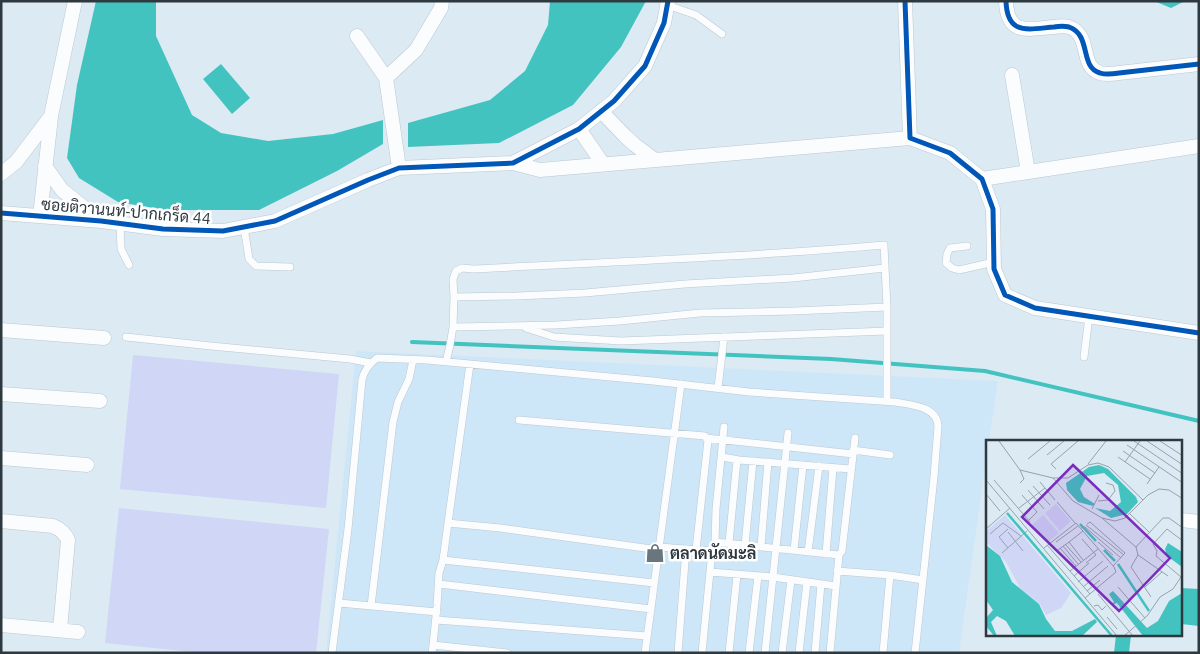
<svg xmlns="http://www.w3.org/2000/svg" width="1200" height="654" font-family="Ubuntu,Sarabun,sans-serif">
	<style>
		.built { fill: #cee7f8 }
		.green { fill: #cfd6f6 }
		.water { fill: #42c3bf }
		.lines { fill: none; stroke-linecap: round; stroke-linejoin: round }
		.stream { stroke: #42c3bf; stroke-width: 4 }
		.service-casing { stroke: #bcc7cf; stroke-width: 8 }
		.minor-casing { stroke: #bcc7cf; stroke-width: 15 }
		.service { stroke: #fafcfd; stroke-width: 7 }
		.minor { stroke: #fafcfd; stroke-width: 14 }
		.cycleway-casing { stroke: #fff; stroke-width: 8 }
		.cycleway { stroke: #0057b8; stroke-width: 5 }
		.labels { text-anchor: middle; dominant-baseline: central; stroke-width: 5; stroke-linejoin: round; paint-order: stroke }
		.street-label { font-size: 16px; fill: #2d383f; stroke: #fff }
		.poi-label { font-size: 16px; font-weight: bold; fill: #2d383f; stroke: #fff; text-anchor: start }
		.inset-river { fill: none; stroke: #42c3bf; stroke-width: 2.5 }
		.inset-road { fill: none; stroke: #96a3ac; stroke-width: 1 }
		.view { fill: #7b2cbf; fill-opacity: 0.15; stroke: #7b2cbf; stroke-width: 2.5 }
		.inset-edge { fill: none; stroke: #2d383f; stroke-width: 2.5 }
	</style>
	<rect width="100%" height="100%" fill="#dceaf4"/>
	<path class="built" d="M356,351l642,30 -9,60 -1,1 -1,11 -28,200h-633z"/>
	<path class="green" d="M133,355l206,19 -13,134 -206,-19z
		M119,508l210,21 -13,124h-114l-97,-10z"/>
	<path class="water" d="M96,1h60v35l36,79 29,18 47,8 65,-7 50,-14v24l-46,27 -78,39h-93l-48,-8 -39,-24 -12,-20 10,-73z
		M550,1h96l-25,46 -48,58 -74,38 -91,4v-24l82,-23 35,-29 23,-46z
		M1154,1h31l-14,7z
		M221,64l29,34 -18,16 -29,-35z
		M1181,588l18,1v37l-18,-2z
		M1116,635h15l-2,18h-15z"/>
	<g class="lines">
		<path class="stream" d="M412,342l419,17 154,12 214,50"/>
		<g class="service-casing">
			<path id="service" d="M667,5l29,10 26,19
				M120,223l1,26 8,16
				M244,227l5,32 7,7 34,1
				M967,246l-17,2 -3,6 -1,9 6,5 7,2 35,-8
				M454,297l-1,-18 3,-8 6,-3 11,1c137,-7 274,-12 411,-24l3,62v94
				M453,327l1,-30 63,-1 68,-3 100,-9 108,-6 92,-10
				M526,328l28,9 67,4 266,-10
				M126,337l85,9 139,13 21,4
				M1084,357l5,-41
				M446,362l4,-17 3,-18 103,-2 64,-4 80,-8 94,-2 93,-4
				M718,388l6,-51
				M519,420l186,16 3,4 -12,110
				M706,438l147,16
				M853,450l37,5
				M722,457l17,3 112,9
				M448,523l22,-159
				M715,542l124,13
				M729,543l8,-83
				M745,545l8,-84
				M761,546l7,-84
				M659,547l53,4
				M794,550l9,-85
				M808,552l11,-86
				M826,554l7,-86
				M443,560l211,23
				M837,571l53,4 33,5
				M710,572l63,5 63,9
				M439,584l212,25
				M339,603l98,9
				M371,606l22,-184 5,-20 11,-23 4,-19
				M436,620l211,16
				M433,645l4,-39 2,-33 4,-13 5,-37 52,5 159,22
				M332,653l16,-124 14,-149c2,-10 7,-16 15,-22l50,2 226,21 96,11 146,10c16,3 42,4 43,24l-4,51 -19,176
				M432,653l1,-8 74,8
				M645,653l36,-269
				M678,653l8,-104
				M702,653l10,-102 3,-9 1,-33 8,-82
				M729,653l8,-78
				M749,653l9,-77
				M765,653l23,-220
				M782,653l9,-73
				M799,653l8,-71
				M815,653l6,-69
				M830,653l9,-98 3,-4 13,-113
				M883,653l7,-78"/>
		</g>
		<g class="minor-casing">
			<path id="minor" d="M905,1l5,137 40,15 32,26 11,30 1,60 11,26 30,13 164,25
				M1006,1c1,35 22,28 48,26 5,-1 11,-1 15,0 23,8 10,40 31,46 6,2 13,1 19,0l80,-9
				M357,36l29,42 13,90
				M1012,75l16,97
				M386,78l30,-28 25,-42 1,-7
				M601,111l24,25 10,9 20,15
				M579,129l24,35
				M513,163l27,7 370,-32
				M45,166l17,24 39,31
				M1,174l15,-12 35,-46 24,-115
				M982,179l217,-33
				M1,213l100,8 62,8 60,2 52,-10 93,-41 31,-12 114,-5 66,-34 35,-28 31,-35 19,-43 4,-22
				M40,216l11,-99
				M1,330l103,8
				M1,394l99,7
				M1,458l86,7
				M1181,520l18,2
				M1,521l52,5c7,3 12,7 15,14l-8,90
				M1,625l77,7"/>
		</g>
		<use href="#service" class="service"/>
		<use href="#minor" class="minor"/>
		<g class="cycleway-casing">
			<path id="cycleway" d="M905,1l5,137 40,15 32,26 11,30 1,60 11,26 30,13 164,25
				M1006,1c1,35 22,28 48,26 5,-1 11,-1 15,0 23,8 10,40 31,46 6,2 13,1 19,0l80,-9
				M1,213l100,8 62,8 60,2 52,-10 93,-41 31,-12 114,-5 66,-34 35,-28 31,-35 19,-43 4,-22"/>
		</g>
		<use href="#cycleway" class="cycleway"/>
	</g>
	<defs>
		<g id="shop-bare" transform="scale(1.5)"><path d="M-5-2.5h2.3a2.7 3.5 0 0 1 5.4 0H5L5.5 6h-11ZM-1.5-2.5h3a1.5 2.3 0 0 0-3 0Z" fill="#6a767e" stroke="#fff" stroke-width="2.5" paint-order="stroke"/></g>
	</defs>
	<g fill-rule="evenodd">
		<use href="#shop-bare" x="655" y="553"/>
	</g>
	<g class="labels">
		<g class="street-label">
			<text transform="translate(126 211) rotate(5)">ซอยติวานนท์-ปากเกร็ด 44</text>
		</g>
		<g class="poi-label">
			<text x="670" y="553">ตลาดนัดมะลิ</text>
		</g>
	</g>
	<g transform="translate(986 440)">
		<rect width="196" height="196" fill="#dceaf4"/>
		<path d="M70,64l15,17 -11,10 -15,-18zM19,75l66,78 -10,15 -15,7 -6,-11 -20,-16 -14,-26 -20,-20v-11zM57,75l16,18 -12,10 -15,-18z" fill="#cfd6f6"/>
		<path d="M113,25l9,4 28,28 2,5 -11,12 -16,4 -16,-10 15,3 11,-9 -3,-17 -14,-12 -17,3 -7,13 4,8 11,7 -2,2 -15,-4 -11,-12 -1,-7 23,-16zM182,103l14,9v15l-15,-11 -2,-7zM0,105l14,11 12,26 27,22 7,15 9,12h17l23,-12 2,3 -15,14h-67l-9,-15 -9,-5 -6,6 6,14h-3l-8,-10v-8l7,-8 -7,-10zM127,151l34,37 11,-7 11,-20 13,-8v43h-39l-26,-33 -6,2 3,-3 -5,-8z" fill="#42c3bf"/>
		<path class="inset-river" d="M21,73l105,123M94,84l16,17M118,110l11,11M132,124l31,47"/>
		<path class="inset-road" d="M13,1l21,29 33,8 20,23 29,17 13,3 10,-3 23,-23 11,-6 10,1 14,9M148,1l49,33M161,1l36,24M174,1l23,15M141,5l56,38M137,11l32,22M61,15l17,-14M132,17l32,22M42,19l22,-18M139,22l15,-21M102,24l18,-23M70,29l-5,-5 27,-23M34,30l4,9 -4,4M67,38h15l20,-13 10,-2 11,4 34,33M0,40l131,156M8,40l36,42M54,42l15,18M161,44l12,-17M47,46l17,19M42,50l16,19M0,54l14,17M36,55l15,17 -8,8M112,61l10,-1 7,-9 -2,-6 -7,-2M71,62l18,21M33,68l26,-20M106,69l7,-14M144,74l19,18M116,78l34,29M101,84l3,-2 35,31 -12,13M100,85l38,30M95,88l4,-1 36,31M0,89l24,-21M22,92l15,19M4,94l13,-11 18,13M96,99l14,16 -10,8M70,102l22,-16M83,102l14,-11M112,102l15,13M79,104l16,18M61,105l43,49M77,106l15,18M22,108l-9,-11 9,-8M58,108l32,-25 38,44 2,5 -31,26M74,108l16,18M72,110l11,-8 14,18M71,111l16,17M16,113l25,-22M152,115l30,21M84,131l28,-22M88,136l15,-13M92,142l25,-21M97,147l25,-21M132,147l27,31M159,147l17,-15M101,151l13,-11M112,154l35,42M165,157l-20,-30 7,-12 -2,-8 27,-29h6l14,10M108,166l4,-1 4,5 4,-4M121,177l10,12M138,196l23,-20 13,-19 13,-8 8,-12 -25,-21 1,-5 -4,-7 14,-15 16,12"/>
		<path class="view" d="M87,25l97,93 -51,53 -97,-94z"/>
		<rect width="196" height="196" class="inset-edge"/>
	</g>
	<rect width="1200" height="654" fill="none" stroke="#2d383f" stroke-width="5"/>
</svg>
